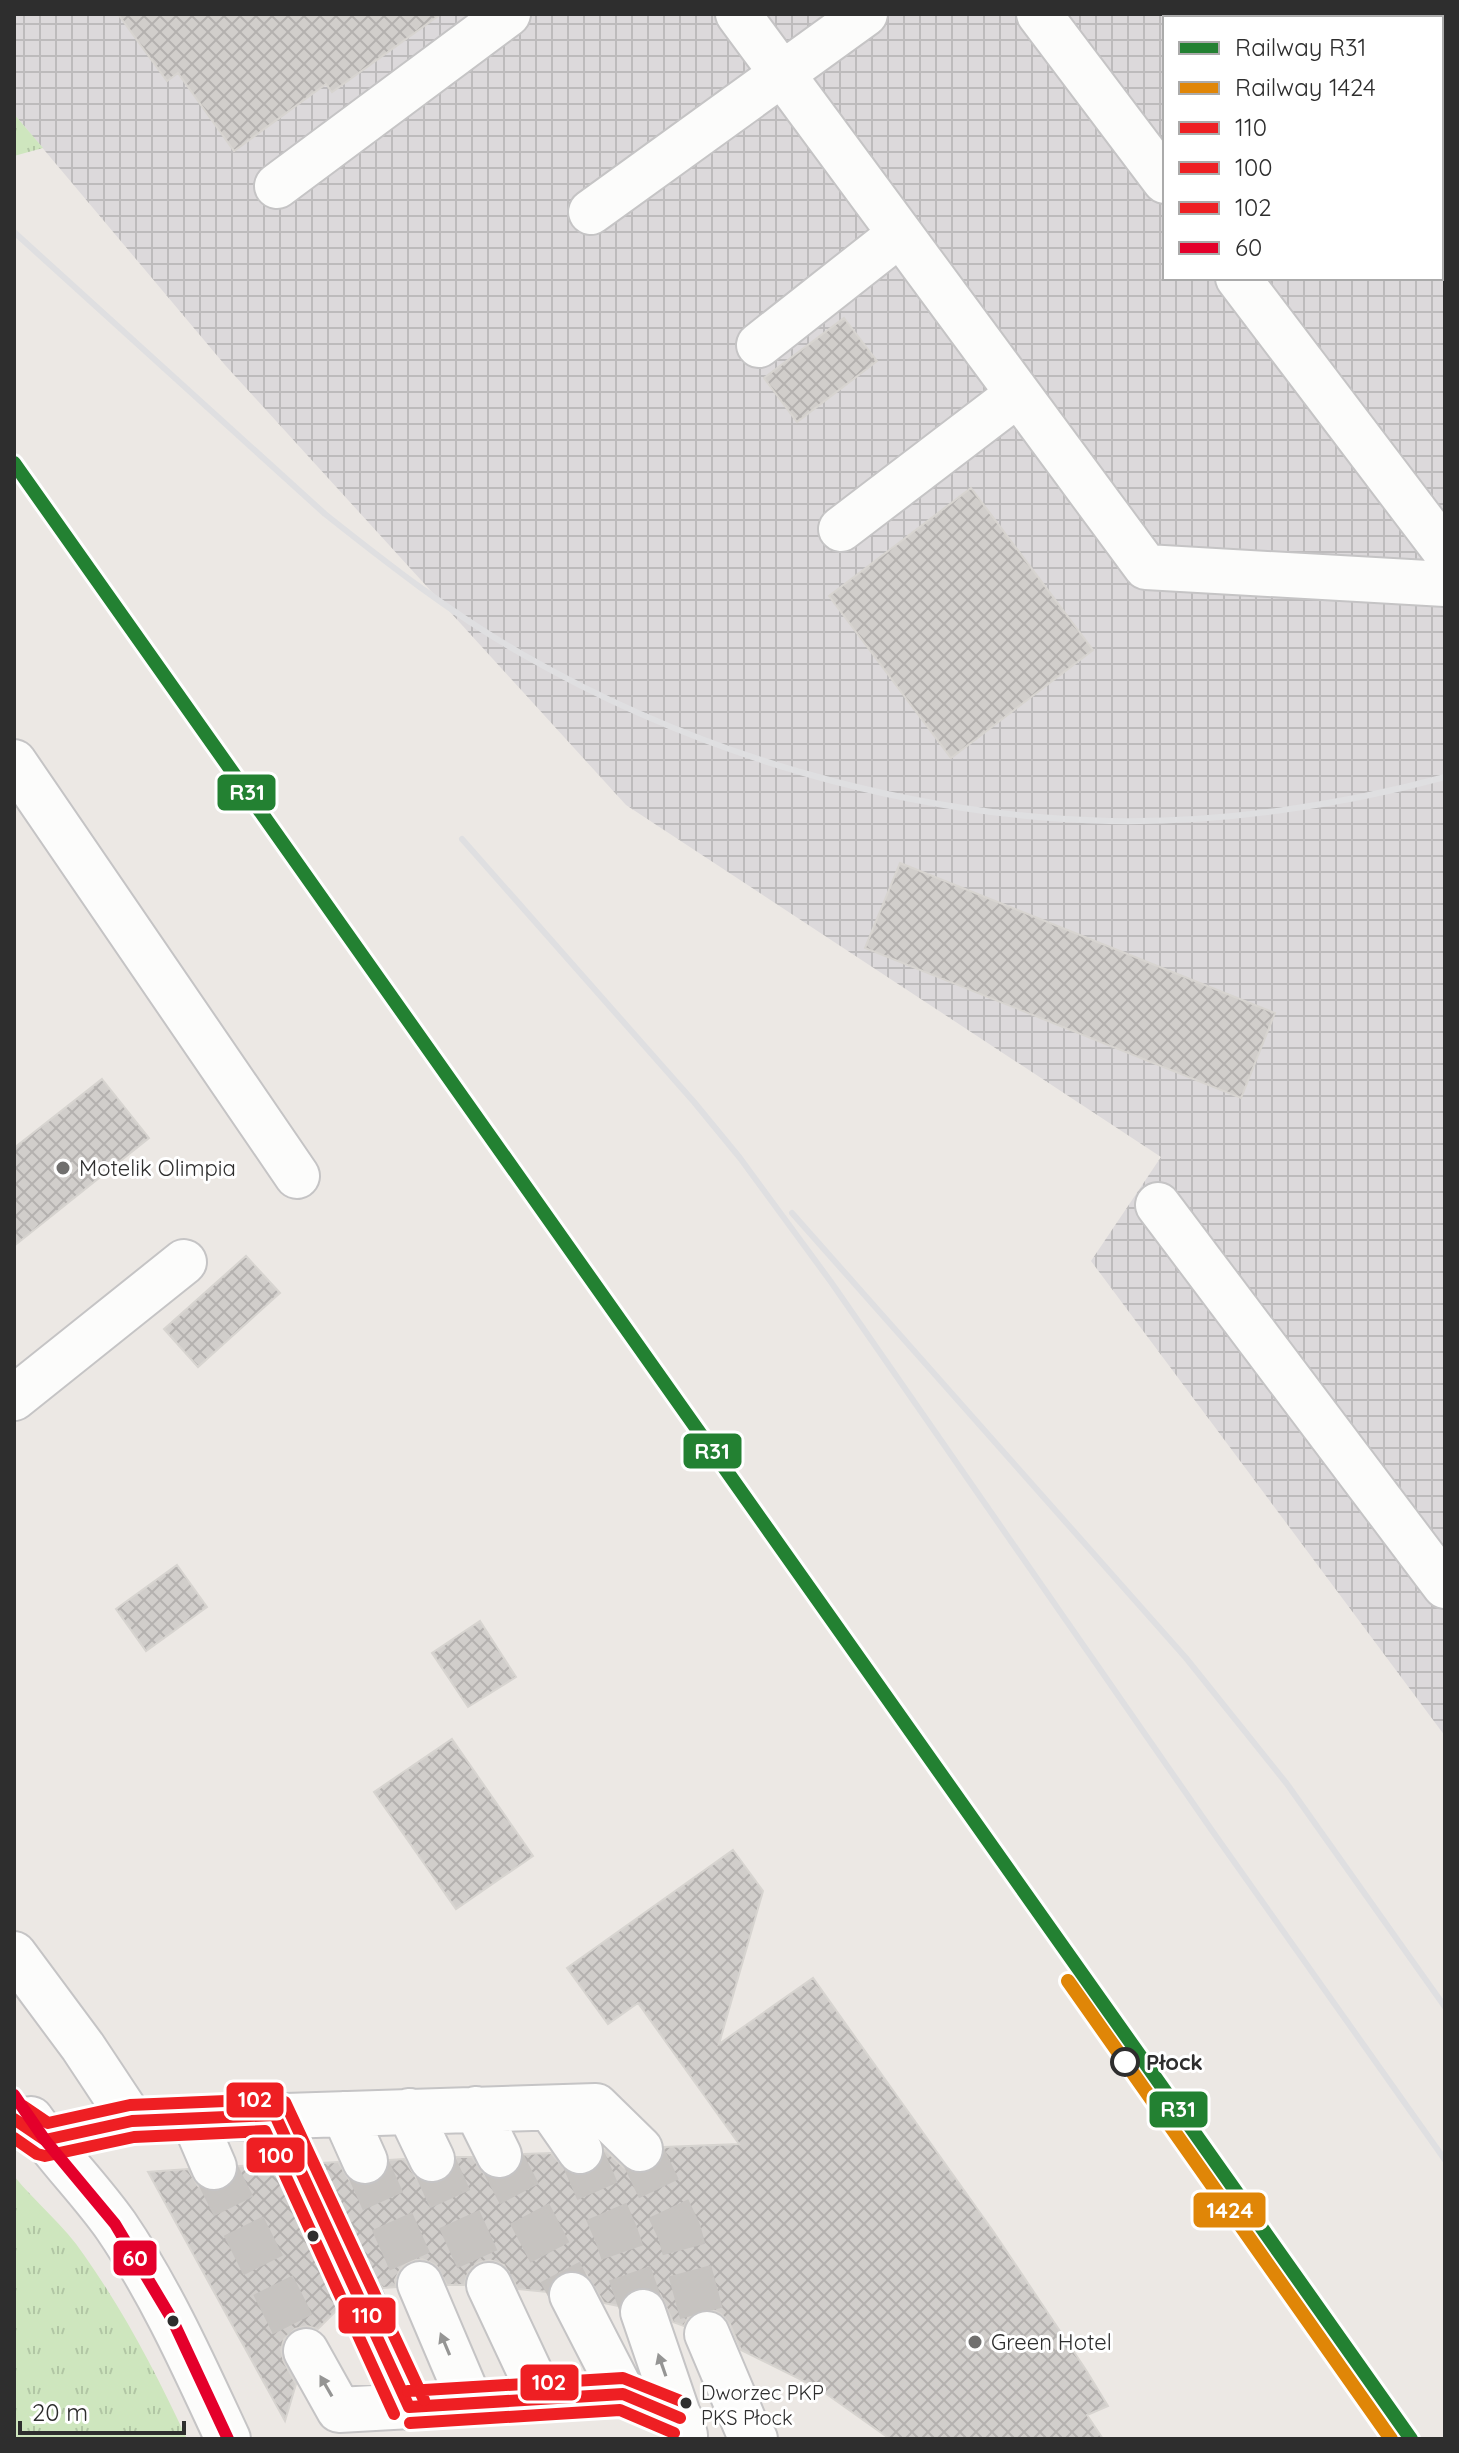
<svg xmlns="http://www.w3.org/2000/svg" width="1459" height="2453" font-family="Quicksand,sans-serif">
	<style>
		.industrial { fill: url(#industrial-grid); fill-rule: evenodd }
		.grass { fill: url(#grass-tufts) }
		.building { fill: url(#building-cross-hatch); stroke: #d7d4d0; stroke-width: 2 }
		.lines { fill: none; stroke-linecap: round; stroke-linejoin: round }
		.minor-tunnel { stroke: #c6c3c0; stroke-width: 44; stroke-dasharray: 44 22; stroke-linecap: butt }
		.minor-casing { stroke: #c5c4c5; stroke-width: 48 }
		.minor { stroke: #fcfcfb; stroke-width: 44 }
		.rail { stroke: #dfdfe1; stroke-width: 6 }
		.bus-1-casing { stroke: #fff; stroke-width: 18 }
		.bus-2-casing { stroke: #fff; stroke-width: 18 }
		.bus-3-casing { stroke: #fff; stroke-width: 18 }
		.bus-4-casing { stroke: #fff; stroke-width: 18 }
		.bus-1 { stroke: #ee1f23; stroke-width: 12 }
		.bus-2 { stroke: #ee1f23; stroke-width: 12 }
		.bus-3 { stroke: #ee1f23; stroke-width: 12 }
		.bus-4 { stroke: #e4002b; stroke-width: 12 }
		.rail-1-casing { stroke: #fff; stroke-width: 20 }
		.rail-2-casing { stroke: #fff; stroke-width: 20 }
		.rail-1 { stroke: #238132; stroke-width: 14 }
		.rail-2 { stroke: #e08607; stroke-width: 14 }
		.oneway { fill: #959594 }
		.poi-dot { fill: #706f6e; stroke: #fff; stroke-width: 3 }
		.stop-dot { fill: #fff; stroke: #2e2e2e; stroke-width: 4 }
		.bus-dot { fill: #2e2e2e; stroke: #fff; stroke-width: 3 }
		.labels { text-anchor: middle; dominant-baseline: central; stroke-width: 6; stroke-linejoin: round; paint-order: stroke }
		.bus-label { font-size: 20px; fill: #2e2e2e; stroke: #fff; text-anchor: start }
		.poi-label { font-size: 22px; fill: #2e2e2e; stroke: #fff; text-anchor: start }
		.stop-label { font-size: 22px; font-weight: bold; fill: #2e2e2e; stroke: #fff; text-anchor: start }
		.line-badge { stroke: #fff; stroke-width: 3 }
		.badge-label { font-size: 22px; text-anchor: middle; font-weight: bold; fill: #fff }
	</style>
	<defs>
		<pattern id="industrial-grid" width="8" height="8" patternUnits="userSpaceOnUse" patternTransform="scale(2)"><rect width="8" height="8" fill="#dcd9db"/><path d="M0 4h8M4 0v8" fill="none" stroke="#bdbbbc"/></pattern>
		<pattern id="grass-tufts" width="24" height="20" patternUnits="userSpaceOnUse" patternTransform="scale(2)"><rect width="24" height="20" fill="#cee6be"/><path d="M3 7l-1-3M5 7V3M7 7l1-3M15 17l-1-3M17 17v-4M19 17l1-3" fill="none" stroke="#b1c6a4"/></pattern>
		<pattern id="building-cross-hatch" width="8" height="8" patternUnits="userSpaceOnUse" patternTransform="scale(2)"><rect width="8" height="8" fill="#d1cecb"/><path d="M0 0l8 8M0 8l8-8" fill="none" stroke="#b4b1af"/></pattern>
	</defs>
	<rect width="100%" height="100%" fill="#ece8e4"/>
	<path class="industrial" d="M14,14h1431v1722l-354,-475 70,-104 -535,-352 -401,-440 -211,-251zM1165,18h276v260h-276z"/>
	<path class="grass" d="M14,114l29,34 -29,8z
		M14,2176c22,27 50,49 70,79 41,58 73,120 103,184h-173z"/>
	<path class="building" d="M118,14h323l-109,78 -6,-8 -92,67 -56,-78 -11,8z
		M844,318l33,43 -80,61 -33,-44z
		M971,488l122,162 -142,108 -122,-162z
		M900,863l375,150 -34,85 -376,-150z
		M102,1079l47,59 -135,108v-98z
		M246,1256l34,37 -82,74 -34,-38z
		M177,1565l30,42 -61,44 -30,-42z
		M480,1621l36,56 -48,30 -36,-54z
		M452,1739l81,117 -77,53 -82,-117z
		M733,1850l30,41 -44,153 94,-66 180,253 93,139 22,36 -21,9 16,24h-213l-72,-51 -77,-38 -11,-26 -9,-10 -10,-5 -13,2 -10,7 -4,8 -11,-4 -13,-28 -13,-7 -13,2 -10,7 -5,10 -15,-3 -18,-29 -12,-4 -14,3 -9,8 -4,11 -29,-3 -14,-24 -14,-5 -12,3 -9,7 -5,15h-17l-11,-20 -14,-6 -12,2 -9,7 -6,12 1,7 -13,1 -9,-13 -12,-5 -14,3 -10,8 -4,11 4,17 -20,20 -11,-3 -12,3 -11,10 -3,11 3,12 12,22 -11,37 -137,-249 40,-3 10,17 14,6 11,-2 10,-7 5,-17 32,-1 12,19 13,5 11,-2 11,-8 4,-16 17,-1 12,19 13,5 13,-3 9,-7 4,-16 15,-1 13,20 14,5 12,-3 9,-7 4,-17h16l13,18 13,5 11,-2 10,-9 5,-15 27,-1 18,20 12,3 14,-5 7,-9 3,-12 18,17 12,6h11l12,-7 6,-10v-9l75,-3 -101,-141 -30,21 -41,-56z"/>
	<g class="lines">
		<path class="minor-tunnel" d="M640,2149l39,82 28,103
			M580,2151l36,83 27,78
			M499,2155l73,140
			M432,2159l57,126
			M365,2161l55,123
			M297,2164l62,131
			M214,2167l92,184"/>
		<g class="minor-casing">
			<path id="minor" d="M738,14l408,553 299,17
				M1039,14l126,167
				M277,186l231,-172
				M591,212l274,-198
				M1238,278l207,273
				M759,345l141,-111
				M841,529l177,-135
				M14,762l283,414
				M1158,1205l287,381
				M14,1398l170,-136
				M14,1954l69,93 49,74
				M550,2108l30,43
				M476,2109l23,46
				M409,2111l23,48
				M344,2114l21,47
				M275,2115l22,49
				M193,2118l21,49
				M14,2119l31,21 87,-19 464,-15 44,43
				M31,2119c26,38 59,70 85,107 45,66 78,140 112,213
				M420,2284l51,120
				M489,2285l53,113
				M359,2295l50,112
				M572,2295l51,99
				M643,2312l42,123
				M707,2334l41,97 7,8
				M306,2351l33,59 284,-16 57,24"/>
		</g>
		<use href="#minor" class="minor"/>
		<path class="rail" d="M14,232l311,282c63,50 127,100 197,140 176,101 384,162 588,167 111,2 228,-15 335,-44
			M462,839l232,263 46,56 91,124 382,550 232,328
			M792,1213l394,445 101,126 158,223"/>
		<g class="bus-1-casing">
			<path id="bus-1" d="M275,2115l134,292
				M14,2119l31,21 87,-19 143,-6
				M409,2407l214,-13 57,24"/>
		</g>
		<g class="bus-2-casing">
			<path id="bus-2" d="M14,2138l23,16 8,2 89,-19 131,-6 129,283
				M410,2423l210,-13 54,23"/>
		</g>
		<g class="bus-3-casing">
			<path id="bus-3" d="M23,2106l25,17 82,-18 144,-6 11,3 139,298
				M408,2391l215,-13 63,25"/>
		</g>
		<g class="bus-4-casing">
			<path id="bus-4" d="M14,2095l31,45 70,84 58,97 55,118"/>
		</g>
		<use href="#bus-1" class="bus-1"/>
		<use href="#bus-2" class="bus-2"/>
		<use href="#bus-3" class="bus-3"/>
		<use href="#bus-4" class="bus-4"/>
		<g class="rail-1-casing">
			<path id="rail-1" d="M14,463l1397,1976"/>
		</g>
		<g class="rail-2-casing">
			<path id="rail-2" d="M1068,1981l323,458"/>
		</g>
		<use href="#rail-1" class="rail-1"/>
		<use href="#rail-2" class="rail-2"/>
	</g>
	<defs><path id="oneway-solid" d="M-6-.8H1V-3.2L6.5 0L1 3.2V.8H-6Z" transform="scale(2)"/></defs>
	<g class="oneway">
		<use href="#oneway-solid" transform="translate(445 2344) rotate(-113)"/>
		<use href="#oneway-solid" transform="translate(662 2365) rotate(-109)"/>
		<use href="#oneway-solid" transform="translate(326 2386) rotate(-120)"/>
	</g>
	<g class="poi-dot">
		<circle cx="63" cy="1168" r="8"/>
		<circle cx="975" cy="2342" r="8"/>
	</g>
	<circle class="stop-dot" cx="1125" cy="2062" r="13"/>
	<g class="bus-dot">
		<circle cx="313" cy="2236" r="7"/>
		<circle cx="173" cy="2321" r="7"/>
		<circle cx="686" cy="2403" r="7"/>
	</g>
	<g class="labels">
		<g class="bus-label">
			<text x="701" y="2392">Dworzec PKP<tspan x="701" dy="25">PKS Płock</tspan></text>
		</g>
		<g class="poi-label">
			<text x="79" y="1168">Motelik Olimpia</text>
			<text x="991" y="2342">Green Hotel</text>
		</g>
		<g class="stop-label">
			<text x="1146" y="2062">Płock</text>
		</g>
	</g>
	<g class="line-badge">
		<rect x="216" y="773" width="61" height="39" rx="8" fill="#238132"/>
		<rect x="682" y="1432" width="61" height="38" rx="8" fill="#238132"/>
		<rect x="225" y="2081" width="60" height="38" rx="8" fill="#ee1f23"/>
		<rect x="1148" y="2090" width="61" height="39" rx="8" fill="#238132"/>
		<rect x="245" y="2136" width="61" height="38" rx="8" fill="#ee1f23"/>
		<rect x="1192" y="2191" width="75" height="38" rx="8" fill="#e08607"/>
		<rect x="112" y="2239" width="46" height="38" rx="8" fill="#e4002b"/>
		<rect x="337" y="2296" width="60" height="39" rx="8" fill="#ee1f23"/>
		<rect x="519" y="2363" width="61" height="39" rx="8" fill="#ee1f23"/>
	</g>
	<g class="badge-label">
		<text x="247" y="800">R31</text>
		<text x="712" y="1459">R31</text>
		<text x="255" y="2107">102</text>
		<text x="1178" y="2117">R31</text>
		<text x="276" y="2163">100</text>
		<text x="1230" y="2218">1424</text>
		<text x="135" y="2266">60</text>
		<text x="367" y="2323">110</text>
		<text x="549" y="2390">102</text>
	</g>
	<rect width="1459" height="2453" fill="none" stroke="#2e2e2e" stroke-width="32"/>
	<rect x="1163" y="16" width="280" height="264" fill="#ffffff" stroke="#ababab" stroke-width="2"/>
	<rect x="1179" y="42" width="40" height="12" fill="#238132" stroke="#ababab" stroke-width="2"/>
	<text x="1235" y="56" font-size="24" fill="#2e2e2e">Railway R31</text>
	<rect x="1179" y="82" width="40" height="12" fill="#e08607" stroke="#ababab" stroke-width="2"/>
	<text x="1235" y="96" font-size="24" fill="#2e2e2e">Railway 1424</text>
	<rect x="1179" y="122" width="40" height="12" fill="#ee1f23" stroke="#ababab" stroke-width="2"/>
	<text x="1235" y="136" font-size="24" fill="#2e2e2e">110</text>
	<rect x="1179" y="162" width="40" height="12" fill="#ee1f23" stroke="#ababab" stroke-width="2"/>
	<text x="1235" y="176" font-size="24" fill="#2e2e2e">100</text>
	<rect x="1179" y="202" width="40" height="12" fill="#ee1f23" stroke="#ababab" stroke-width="2"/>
	<text x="1235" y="216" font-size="24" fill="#2e2e2e">102</text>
	<rect x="1179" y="242" width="40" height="12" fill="#e4002b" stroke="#ababab" stroke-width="2"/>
	<text x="1235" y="256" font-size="24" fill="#2e2e2e">60</text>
	<path d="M20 2421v12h164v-12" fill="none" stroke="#2e2e2e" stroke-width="4"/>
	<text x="32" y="2421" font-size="24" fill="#2e2e2e" stroke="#ffffff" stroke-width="6" paint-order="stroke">20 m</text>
</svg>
